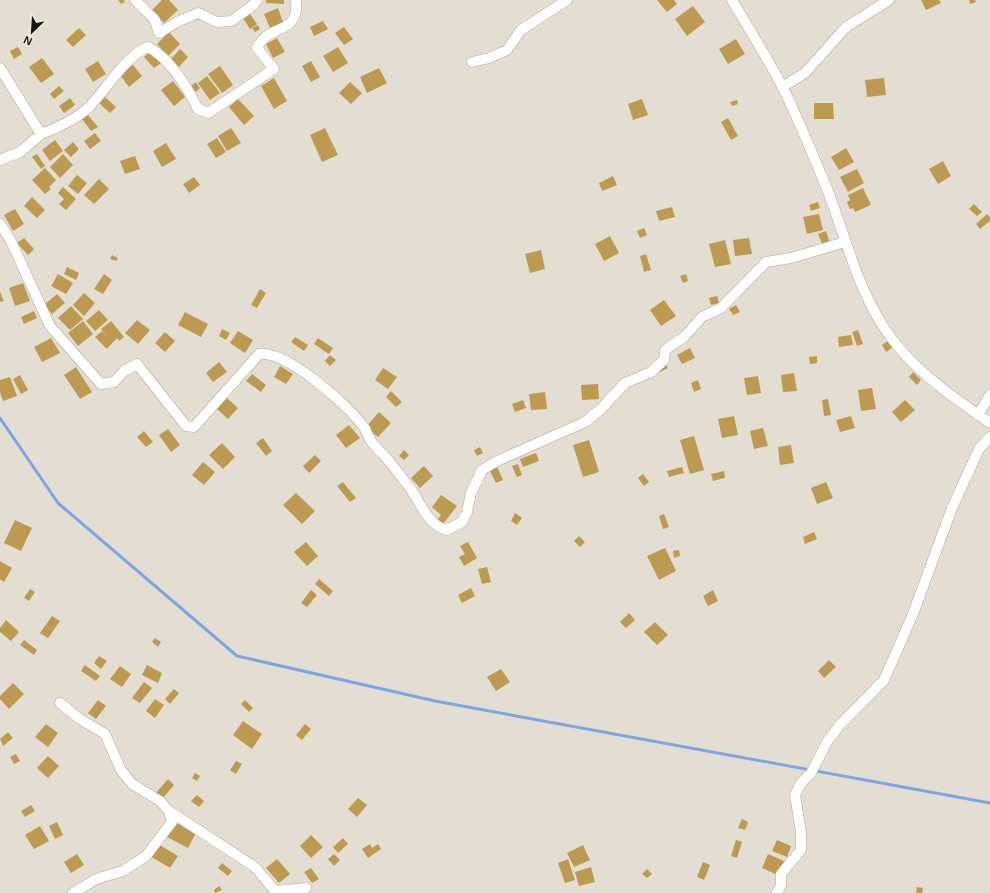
<svg xmlns="http://www.w3.org/2000/svg" width="990" height="893" font-family="Helvetica,sans-serif">
	<style>
		.lines { fill: none; stroke-linecap: round; stroke-linejoin: round }
		.stream { stroke: #7ba6e3; stroke-width: 3 }
		.building { fill: #bc9a51 }
		.minor-casing { stroke: #aea89d; stroke-width: 11 }
		.minor { stroke: #fff; stroke-width: 10 }
	</style>
	<rect width="100%" height="100%" fill="#e4ded2"/>
	<g class="lines">
		<path class="stream" d="M0,418l58,85 179,153 198,45 555,102"/>
	</g>
	<path class="building" d="M118,0h6l1,2 -4,2z
		M162,0h7l9,10 -14,13 -12,-13z
		M266,0h18v4l-18,-1z
		M657,0h17l3,4 -10,8z
		M921,0h18l2,3 -15,7z
		M969,0h6l1,2 -6,2z
		M693,6l12,16 -18,14 -12,-17z
		M278,8l5,14 -13,6 -6,-14z
		M248,11l9,13 -7,5 -9,-14z
		M323,21l5,8 -14,7 -4,-9z
		M258,25l2,4 -5,3 -3,-4z
		M344,27l9,12 -9,6 -9,-12z
		M79,28l7,7 -13,12 -7,-7z
		M169,32l11,12 -12,12 -11,-12z
		M277,38l8,14 -12,6 -7,-14z
		M736,39l9,15 -17,10 -9,-15z
		M18,47l4,7 -8,5 -4,-8z
		M338,47l10,16 -15,9 -10,-16z
		M180,49l8,8 -10,11 -8,-8z
		M151,51l10,12 -7,5 -10,-11z
		M42,58l12,16 -13,9 -12,-16z
		M98,61l8,13 -13,8 -8,-13z
		M311,61l9,16 -9,5 -9,-16z
		M133,65l9,11 -13,11 -9,-12z
		M220,66l13,19 -11,8 -14,-19z
		M379,68l8,15 -20,10 -7,-16z
		M207,76l13,17 -10,7 -12,-17z
		M274,78l13,23 -13,8 -13,-23z
		M884,78l2,17 -19,2 -2,-17z
		M173,81l12,16 -11,9 -13,-16z
		M196,82l4,6 -4,4 -5,-6z
		M350,82l12,11 -11,11 -12,-11z
		M59,86l5,5 -10,8 -4,-5z
		M105,97l11,10 -6,6 -11,-10z
		M70,98l5,7 -11,8 -5,-7z
		M238,99l16,17 -10,9 -15,-18z
		M642,99l6,16 -15,5 -5,-16z
		M737,100l1,4 -6,2 -2,-4z
		M814,103h19l1,16h-20z
		M88,115l10,12 -7,4 -9,-12z
		M728,118l10,18 -7,4 -10,-18z
		M231,128l10,15 -14,8 -9,-15z
		M325,128l13,27 -16,7 -12,-27z
		M95,133l6,8 -11,8 -6,-8z
		M217,138l9,14 -10,6 -9,-14z
		M55,140l8,11 -13,10 -8,-11z
		M73,142l6,7 -8,8 -7,-7z
		M166,143l10,16 -14,8 -9,-16z
		M846,148l8,14 -15,8 -8,-13z
		M37,154l8,12 -4,3 -9,-12z
		M63,154l10,11 -13,13 -10,-11z
		M135,156l5,13 -15,5 -5,-13z
		M943,161l8,15 -13,8 -9,-15z
		M45,168l11,12 -7,7 2,2 -6,5 -13,-14z
		M857,169l7,14 -16,9 -8,-15z
		M77,175l10,8 -9,11 -10,-8z
		M613,176l4,9 -15,6 -3,-8z
		M194,177l6,8 -11,8 -6,-9z
		M99,179l10,10 -15,15 -10,-9z
		M63,187l13,12 -10,11 -7,-6 5,-5 -6,-6z
		M863,188l8,17 -16,7 -2,-4 -3,1 -3,-7 3,-2 -2,-5z
		M32,197l13,13 -8,8 -13,-12z
		M818,202l2,6 -9,3 -2,-6z
		M974,204l8,8 -5,4 -8,-7z
		M672,207l3,10 -16,4 -3,-10z
		M15,209l9,15 -11,7 -9,-16z
		M819,214l4,16 -16,4 -4,-17z
		M987,214l3,3v4l-10,8 -4,-5z
		M644,228l3,7 -7,3 -3,-7z
		M826,231l4,13 -7,2 -5,-12z
		M610,236l9,17 -15,8 -9,-17z
		M24,238l10,11 -6,6 -11,-12z
		M749,238l3,16 -17,2 -2,-16z
		M725,240l6,24 -16,3 -6,-23z
		M541,250l4,19 -15,4 -5,-19z
		M646,254l5,16 -7,2 -4,-16z
		M112,255l6,3 -2,3 -6,-2z
		M67,267l12,6 -3,7 -12,-6z
		M58,274l15,9 -7,11 -15,-8z
		M104,274l8,6 -9,14 -9,-5z
		M686,274l2,7 -5,2 -3,-7z
		M23,283l7,18 -15,5 -6,-18z
		M260,289l6,4 -9,15 -6,-3z
		M0,292l4,9 -4,1z
		M84,293l11,10 -11,13 -11,-11z
		M57,294l8,9 -13,11 -8,-9z
		M717,296l2,7 -8,2 -2,-7z
		M664,300l12,16 -15,10 -11,-16z
		M736,305l4,7 -7,3 -4,-6z
		M71,306l12,13 -13,11 -12,-12z
		M99,310l9,10 -13,11 -9,-10z
		M34,311l3,7 -13,6 -3,-7z
		M185,312l23,12 -7,13 -23,-12z
		M137,320l13,10 -12,14 -13,-11z
		M83,321l10,13 -15,12 -10,-13z
		M111,321l13,16 -5,4 -2,-3 -10,11 -12,-12 7,-6 8,9 -9,-11z
		M222,329l8,4 -4,7 -7,-4z
		M858,330l5,14 -6,2 -5,-14z
		M238,331l15,9 -8,13 -15,-10z
		M165,332l10,9 -10,11 -10,-9z
		M851,335l2,10 -14,2 -1,-10z
		M295,337l13,8 -4,6 -13,-9z
		M51,338l9,15 -18,9 -8,-15z
		M318,338l15,10 -4,6 -15,-10z
		M888,341l4,7 -6,4 -4,-7z
		M690,348l5,10 -13,6 -5,-9z
		M330,355l6,5 -6,6 -5,-5z
		M817,356v7l-7,1 -1,-7z
		M219,362l8,10 -14,10 -7,-9z
		M666,364l2,4 -8,4 -2,-4z
		M280,366l13,8 -7,10 -12,-7z
		M76,367l16,25 -12,7 -16,-24z
		M383,368l14,9 -9,12 -13,-9z
		M913,372l8,8 -4,5 -8,-8z
		M794,373l3,18 -14,1 -2,-17z
		M252,374l14,11 -5,7 -15,-11z
		M20,375l8,15 -7,4 -8,-15z
		M758,376l3,17 -14,2 -3,-17z
		M10,377l7,19 -14,5 -3,-9v-12z
		M698,380l3,9 -7,3 -3,-9z
		M598,384l1,15 -17,1 -1,-15z
		M872,388l4,21 -15,2 -3,-21z
		M391,391l11,11 -6,5 -10,-10z
		M545,392l2,17 -16,1 -2,-16z
		M227,398l11,10 -10,11 -11,-10z
		M828,399l3,16 -7,1 -2,-16z
		M523,400l3,8 -11,4 -3,-8z
		M905,400l10,10 -14,12 -9,-10z
		M379,412l12,11 -13,14 -12,-10z
		M734,416l4,19 -16,3 -4,-19z
		M851,416l4,12 -15,4 -4,-12z
		M349,425l11,13 -14,10 -10,-13z
		M763,428l5,18 -14,3 -4,-18z
		M168,429l12,16 -9,7 -12,-17z
		M144,431l9,11 -7,5 -9,-10z
		M694,436l10,34 -14,4 -10,-34z
		M263,438l9,13 -6,5 -10,-13z
		M589,440l10,32 -16,5 -10,-32z
		M222,443l13,14 -12,12 -14,-14z
		M791,445l3,18 -14,2 -2,-18z
		M480,447l3,6 -6,3 -3,-6z
		M404,450l5,5 -5,5 -5,-4z
		M536,453l3,8 -16,6 -3,-8z
		M315,455l6,6 -12,12 -6,-7z
		M203,462l12,10 -11,13 -12,-10z
		M518,464l4,11 -5,2 -5,-11z
		M424,466l9,10 -13,12 -9,-10z
		M497,466l6,14 -7,3 -7,-14z
		M682,467l2,6 -15,4 -2,-6z
		M724,471l1,7 -12,3 -2,-7z
		M643,474l6,8 -5,4 -6,-8z
		M343,482l13,16 -6,4 -13,-16z
		M826,482l7,16 -16,6 -6,-16z
		M296,493l19,18 -13,13 -19,-19z
		M441,495l16,11 -14,18 -6,-4 4,-5 -9,-8z
		M515,513l7,5 -5,7 -6,-4z
		M664,514l5,13 -6,2 -4,-13z
		M15,520l17,8 -11,23 -17,-8z
		M814,532l3,7 -12,5 -2,-7z
		M579,536l6,6 -5,5 -6,-6z
		M306,542l12,14 -11,10 -13,-14z
		M468,542l9,16 -13,8 -5,-9 6,-3 -5,-8z
		M665,548l11,23 -17,9 -12,-24z
		M679,550l1,6 -6,2 -1,-7z
		M0,561l12,7 -8,14 -4,-3z
		M487,567l4,15 -9,2 -4,-15z
		M319,579l14,12 -4,5 -14,-12z
		M471,588l4,8 -13,7 -4,-8z
		M30,589l5,3 -6,9 -5,-3z
		M311,590l6,5 -10,12 -6,-4z
		M713,590l5,11 -10,5 -5,-10z
		M629,613l6,7 -9,8 -6,-6z
		M52,616l8,5 -12,17 -8,-5z
		M6,620l13,12 -8,9 -11,-9v-4z
		M655,622l13,13 -11,10 -13,-13z
		M155,638l6,4 -3,5 -6,-5z
		M24,640l13,10 -3,5 -14,-10z
		M99,656l8,5 -6,8 -7,-6z
		M829,660l7,7 -12,11 -6,-7z
		M85,665l15,11 -4,5 -15,-10z
		M147,665l15,8 -4,10 -16,-8z
		M120,666l11,8 -9,13 -12,-8z
		M501,669l9,13 -14,9 -9,-14z
		M144,682l8,6 -12,15 -8,-5z
		M13,683l11,11 -15,15 -9,-10v-3z
		M174,689l5,4 -9,11 -5,-5z
		M155,699l9,6 -9,13 -9,-7z
		M98,700l8,6 -10,13 -8,-6z
		M245,700l8,8 -4,4 -8,-8z
		M243,721l19,13 -10,15 -19,-14z
		M46,724l12,9 -10,14 -13,-10z
		M305,724l6,5 -9,11 -6,-5z
		M8,732l5,6 -10,8 -3,-7z
		M16,754l4,7 -6,3 -4,-7z
		M48,756l11,10 -11,12 -11,-10z
		M236,761l6,3 -6,10 -6,-4z
		M195,773l5,3 -3,5 -5,-3z
		M168,779l6,6 -12,14 -7,-5z
		M197,795l7,6 -5,6 -8,-6z
		M358,798l9,7 -10,12 -9,-8z
		M31,805l4,6 -10,6 -4,-6z
		M742,819l6,3 -3,8 -7,-2z
		M57,822l6,13 -8,4 -6,-13z
		M175,822l21,11 -8,15 -21,-11z
		M40,826l9,15 -15,8 -9,-14z
		M311,835l12,12 -12,11 -11,-12z
		M343,838l5,6 -10,9 -5,-6z
		M736,840l6,2 -5,16 -6,-2z
		M777,840l14,6 -4,11 -15,-6z
		M158,844l20,12 -8,12 -20,-12z
		M370,844l2,4 6,-4 3,5 -13,9 -6,-9z
		M583,845l7,15 -16,7 -7,-14z
		M77,854l7,11 -13,8 -7,-11z
		M334,854l6,6 -6,6 -6,-7z
		M768,854l16,7 -6,14 -16,-7z
		M277,859l13,15 -11,9 -13,-15z
		M568,859l7,21 -10,3 -7,-20z
		M703,862l7,3 -6,15 -7,-3z
		M222,863l10,8 -4,5 -10,-8z
		M591,867l4,15 -16,4 -4,-14z
		M311,868l8,11 -7,4 -8,-11z
		M647,869l5,5 -5,4 -5,-4z
		M219,886l3,4 -7,3 -1,-3z
		M917,887l6,1 -1,5h-6z"/>
	<g class="lines">
		<g class="minor-casing">
			<path id="minor" d="M135,0l20,20 4,13 18,-11 21,-9 19,9 15,-1c8,-8 20,-12 25,-21
				M732,0c17,29 35,57 50,86 17,34 31,69 45,103 20,51 31,105 65,150 26,35 63,59 98,84
				M472,62l17,-4 18,-8 14,-20 46,-30
				M0,68l41,66 -21,18 -20,8
				M782,87l23,-14 41,-46 43,-27
				M41,134c16,-6 32,-13 46,-25 18,-17 38,-53 61,-62 23,12 39,40 50,62l10,4 66,-44 -17,-21c11,-25 43,-12 39,-48
				M0,224l10,15 40,87 51,58 13,-2 10,-11 13,-7 49,62 8,1 65,-73c27,-4 89,51 105,73 3,4 4,10 7,14 3,5 8,9 12,13 10,11 18,23 27,34 11,15 17,37 37,42l15,-8 5,-10 4,-19 11,-23 15,-9 88,-39 16,-13 24,-26 26,-11 13,-12 1,-9 4,-4 15,-10 18,-20 19,-9 45,-46 25,-4 54,-16
				M978,415l12,-20
				M60,703l20,16 25,15 16,36 11,14 28,17 9,10 3,11 -26,34 -23,15 -27,8 -23,14
				M169,811l86,56 20,24 31,-3
				M777,893l4,-8v-11l20,-24v-18l-6,-37 6,-12 10,-10 16,-31 12,-16 45,-46 29,-66 39,-106 27,-59 11,-12"/>
		</g>
		<use href="#minor" class="minor"/>
	</g>
	<g transform="translate(32 32) rotate(205)" stroke="#f1ebdf" stroke-width="3" paint-order="stroke">
	<path d="M0-3L7 15L0 10L-7 15Z" fill="#181611"/>
	<text y="-6" font-size="11" font-weight="bold" text-anchor="middle" fill="#181611">N</text>
	</g>
</svg>
